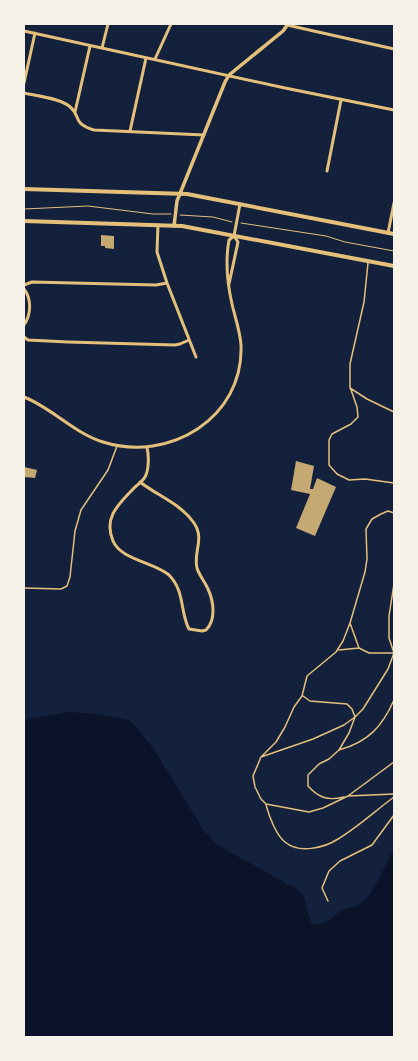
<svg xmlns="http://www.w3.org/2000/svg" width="418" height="1061" font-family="Barlow,sans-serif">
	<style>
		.water { fill: #0b132b }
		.building { fill: #c6a872 }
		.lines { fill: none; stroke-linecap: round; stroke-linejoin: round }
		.path { stroke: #e5c07b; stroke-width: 1 }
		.service { stroke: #e5c07b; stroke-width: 1.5 }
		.minor { stroke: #e5c07b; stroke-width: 3 }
		.tertiary { stroke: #e5c07b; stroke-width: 3.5 }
		.secondary { stroke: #e5c07b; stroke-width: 4 }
	</style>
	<rect width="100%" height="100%" fill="#14213d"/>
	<path class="water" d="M68,712l30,2 31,6 10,10 14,18 50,81 14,16 67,37 2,3 8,1 10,11 7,26c0,0 5,2 5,2 7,1 19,-10 24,-14 6,-4 14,-3 20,-7 16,-11 24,-39 34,-55v188h-370v-317z"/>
	<path class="building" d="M101,235l13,1v13l-9,-1v-2h-4z
		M296,461l18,5 -4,23h3l4,-11 19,9 -21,49 -19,-8 14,-34 -19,-4z
		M24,467l13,3 -2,8 -11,-1z"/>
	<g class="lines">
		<path class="path" d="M24,209l64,-3 65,8h18
			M180,215l33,2 19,5
			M241,223l85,13 19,6 49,9"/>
		<path class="service" d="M368,263l-4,39 -14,62v23l7,20 1,10 -7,7 -19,10 -3,6v25l8,9 12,6 16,-1 29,4
			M350,388l17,11 27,13
			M394,584l-5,32v22l5,15 -6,16 -25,40 -8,8 -11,8 -31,14 -52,18 -8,19 2,11 6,12 5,5 43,8 14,-4 25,-12 46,-34
			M24,588l37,1 6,-3 3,-9 5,-46 6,-21 27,-40 9,-24
			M350,623l9,25 10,5h24
			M339,650l20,-2
			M303,696l7,5 37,3 5,5 3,8 -6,16 -10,17 -10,9 -10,5 -11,11v11c11,12 20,15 36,11
			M339,750c29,-8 43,-23 55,-50
			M262,756l14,-14 9,-15 9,-20 8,-11 5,-20 29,-24 7,-11 7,-18 15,-51 2,-13 -1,-30 6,-10 9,-5 7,-3 6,2
			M348,796l46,-2
			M266,805c3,11 10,30 19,37 14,12 39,6 53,-3 20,-12 37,-28 56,-42
			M328,901l-6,-13 7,-17 11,-10 32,-16 22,-30"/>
		<path class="minor" d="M287,25l107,24
			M24,31l261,57 109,22
			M102,48l6,-24
			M155,59l16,-35
			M24,83l11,-50
			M24,93c12,3 35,5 45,13 13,10 2,17 25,24l110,5
			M75,112l15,-66
			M130,131l16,-73
			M327,171l14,-71
			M158,225l-1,27 10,31 29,74
			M388,233l6,-30
			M229,284l9,-42 -4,-6 6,-32
			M24,285l8,-3 124,3 11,-2
			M24,289c8,10 7,26 0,36
			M24,337l4,3 40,2 107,3 5,-1 9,-4
			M24,397c28,11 50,36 79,45 66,21 141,-24 138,-97 -1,-14 -6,-28 -9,-41 -5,-22 -7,-42 -3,-64l5,-4
			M140,482c18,14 41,22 54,41 11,16 -1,29 3,45 2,7 8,14 11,21 6,13 8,31 -2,41l-4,1 -13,-2c-9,-17 -4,-38 -20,-54 -15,-13 -48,-15 -56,-34 -10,-24 6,-37 21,-53 3,-3 8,-6 11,-11 4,-7 4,-21 2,-30"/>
		<path class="tertiary" d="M174,226l3,-25 48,-119 4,-7 54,-44 5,-7"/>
		<path class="secondary" d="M24,189l163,5 207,40
			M24,221l158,5 212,40"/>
	</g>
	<rect width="418" height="1061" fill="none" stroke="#f6f1e7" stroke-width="50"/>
</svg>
